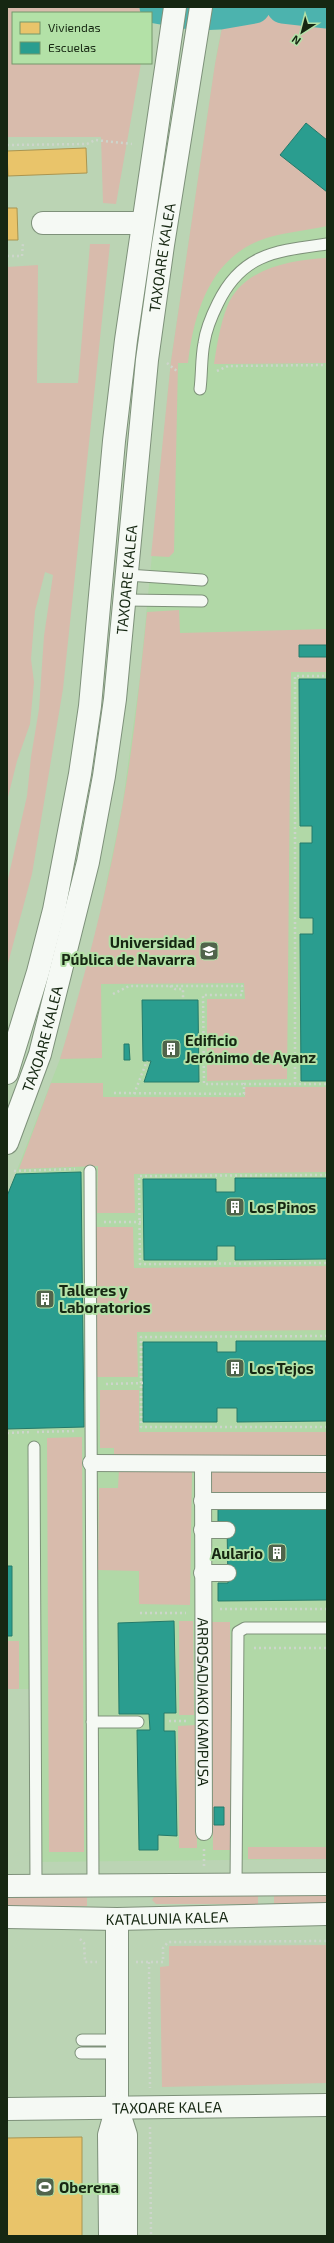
<svg xmlns="http://www.w3.org/2000/svg" width="334" height="2243" font-family="'Exo 2',sans-serif">
	<style>
		.built { fill: #b1d8a7 }
		.green { fill: #d8bbac }
		.homes { fill: #e9c46a; stroke: #aa9550 }
		.schools { fill: #2a9d8f; stroke: #247a6a }
		.lines { fill: none; stroke-linecap: round; stroke-linejoin: round }
		.river { stroke: #4cb3ae; stroke-width: 33 }
		.service-casing { stroke: #7e917a; stroke-width: 13 }
		.pedestrian-casing { stroke: #7e917a; stroke-width: 18 }
		.minor-casing { stroke: #7e917a; stroke-width: 24 }
		.tertiary-casing { stroke: #7e917a; stroke-width: 24 }
		.path { stroke: #cdd5cb; stroke-width: 2.5; stroke-dasharray: 2 3; stroke-linecap: butt }
		.service { stroke: #f5f9f4; stroke-width: 11 }
		.pedestrian { stroke: #f5f9f4; stroke-width: 16 }
		.minor { stroke: #f5f9f4; stroke-width: 22 }
		.tertiary { stroke: #f5f9f4; stroke-width: 22 }
		.labels { text-anchor: middle; dominant-baseline: central; stroke-width: 4; stroke-linejoin: round; paint-order: stroke }
		.street-label { font-size: 15px; fill: #162712; stroke: #b3e1a7 }
		.poi-label { font-size: 15px; font-weight: bold; fill: #162712; stroke: #b3e1a7; text-anchor: start }
	</style>
	<rect width="100%" height="100%" fill="#bbd4b4"/>
	<path class="built" d="M226,7h101v1852l-297,3v-173h-23v-493l53,-137 23,-75 16,-65 23,-111 18,-131 31,-316 46,-309z"/>
	<path class="green" d="M7,7h142v6h-136v50h128l-25,141 -13,-1 -2,-66h-94z
		M226,7h101v219c-19,4 -39,6 -57,11 -58,16 -76,73 -82,126h-10l-4,189 -5,5 -18,-1 20,-195 44,-297z
		M90,244h20l-47,445 -31,185 -25,93v-84l20,-87 4,-39 8,-48 5,-73 9,-61 -8,-3 -10,39 -4,48 3,23 -4,42 -13,37 -10,40v-534l31,-2 -1,118h41z
		M327,258v105l-113,1c3,-19 6,-39 13,-57 15,-39 64,-47 100,-49z
		M179,610l1,23 147,-4v43h-36l-4,407 -80,2v-82h38l-1,-16 -143,1 1,74 -42,1c25,-83 47,-166 62,-251 12,-65 18,-131 25,-196z
		M51,1083h52v14h142v-10h82v85l-193,2 1,39h-38l1,-47 -79,3z
		M95,1227h38l1,41 193,-2v64l-190,2 1,45h-41z
		M100,1390h39v42h188v27h-213v-11h-14z
		M82,1437l2,415h-35l-2,-414z
		M209,1468h118v27h-118z
		M119,1469l73,1 -2,135 -51,-1v-33l-41,-1 1,-82h19z
		M179,1621h14l1,94h-15z
		M211,1622h19l2,228h-19z
		M7,1641h12v48h-12z
		M196,1725l1,123h-18l-1,-122z
		M248,1847h79v12h-79z
		M258,1895v9h-102l-4,-4 2,-3z
		M327,1895v8l-53,1v-8z
		M7,1896h80v10h-80z
		M327,1945v138l-165,4 -2,-120 9,-1v-20z"/>
	<path class="homes" d="M86,148l1,25 -79,3 -1,-25z
		M7,208h10l1,32h-11z
		M82,2137v99h-75v-98z"/>
	<path class="schools" d="M306,123l21,17v52l-47,-37z
		M299,645h28v12h-28z
		M299,679h28v402h-26l-1,-147h13v-16h-13v-75h12v-17h-12z
		M142,1000h56l1,82h-55l7,-21h-8z
		M124,1044h5l1,16h-6z
		M81,1172l3,255 -77,2v-233l9,-22z
		M235,1178h92v81l-92,1v-14h-18v14h-73l-1,-81h73v13h19z
		M236,1341h91v80l-90,1v-14h-20v14h-74v-80h74v10h19z
		M218,1506h109v94l-109,1v-18h10l-1,-58h-9z
		M7,1566h5v70h-5z
		M174,1621l2,92h-12v18h11l2,105 -19,-1v15h-19l-2,-120h13l-1,-16h-30l-1,-91z
		M214,1807h10v18h-10z"/>
	<g class="lines">
		<path class="river" d="M156,7l40,7 24,-1 34,-6
			M283,7l44,5"/>
		<g class="service-casing">
			<path id="service" d="M200,389c2,-15 1,-31 4,-46 2,-14 8,-28 14,-40 24,-50 59,-52 109,-59
				M127,575l75,5
				M125,600l77,1
				M90,1171l3,714
				M34,1447l2,438
				M92,1722h46
				M236,1885l2,-253 7,-4h82
				M82,2040h35
				M81,2053h36"/>
		</g>
		<g class="pedestrian-casing">
			<g id="pedestrian">
				<path d="M91,1463l236,1"/>
				<path id="s1" d="M203,1464l1,368"/>
				<path d="M202,1501h125"/>
				<path d="M202,1530h25"/>
				<path d="M202,1573h26"/>
			</g>
		</g>
		<g class="minor-casing">
			<g id="minor">
				<path d="M43,223h99"/>
				<path id="s2" d="M7,2109l320,-4"/>
			</g>
		</g>
		<g class="tertiary-casing">
			<g id="tertiary">
				<path d="M7,1073l31,-101 16,-62 26,-136 10,-68 24,-265 12,-101 49,-333"/>
				<path id="s3" d="M7,1143l33,-89 48,-192 16,-86 11,-77 32,-339 16,-115 38,-238"/>
				<path d="M7,1886l320,-2"/>
				<path id="s4" d="M7,1917l110,2 210,-5"/>
				<path d="M117,2107l9,28v101"/>
				<path d="M110,2236l-1,-101 8,-28v-188"/>
			</g>
		</g>
		<path class="path" d="M7,145l80,-1 8,-4 37,4
			M7,256h15l1,-13
			M167,363l11,9
			M217,371l11,-5 99,-1
			M170,986l5,3h8v11
			M113,994l16,-8h113v9h-39l1,89h40
			M295,1084v-408h32
			M114,1093l130,1v-10h83
			M134,1094l13,-33
			M14,1171l61,-2
			M327,1175l-188,1 1,88 187,-1
			M104,1222h39
			M327,1336l-186,1v90h186
			M106,1384l37,-1
			M37,1432l39,-1
			M7,1433l23,-1
			M220,1609h107
			M140,1613h46
			M254,1648h73
			M169,1721h18
			M204,1849v17
			M80,1939l4,4 1,19h12
			M136,1962h27v-14l5,-6 159,-1
			M149,1962l1,126
			M150,2127l1,109"/>
		<use href="#service" class="service"/>
		<use href="#pedestrian" class="pedestrian"/>
		<use href="#minor" class="minor"/>
		<use href="#tertiary" class="tertiary"/>
	</g>
	<defs>
		<g id="university-square" transform="scale(1)"><rect x="-9" y="-9" width="18" height="18" rx="4" fill="#50644b" stroke="#b3e1a7"/><path d="M0-5L7-2L0 1L-7-2ZM-4 1L0 2.5L4 1V4Q0 6-4 4Z" fill="#fff"/></g>
		<g id="building-square" transform="scale(1)"><rect x="-9" y="-9" width="18" height="18" rx="4" fill="#50644b" stroke="#b3e1a7"/><path d="M-4-6H4V6H1V3H-1V6H-4ZM-2.5-4.3h1.7v1.8h-1.7ZM.8-4.3h1.7v1.8H.8ZM-2.5-1h1.7V.8h-1.7ZM.8-1h1.7V.8H.8Z" fill="#fff"/></g>
		<g id="stadium-square" transform="scale(1)"><rect x="-9" y="-9" width="18" height="18" rx="4" fill="#50644b" stroke="#b3e1a7"/><path d="M0-5a6.5 5 0 1 0 0 10a6.5 5 0 1 0 0-10ZM-3.5-1.8h7v3.6h-7Z" fill="#fff"/></g>
	</defs>
	<g fill-rule="evenodd">
		<use href="#university-square" x="209" y="951"/>
		<use href="#building-square" x="171" y="1049"/>
		<use href="#building-square" x="235" y="1207"/>
		<use href="#building-square" x="45" y="1299"/>
		<use href="#building-square" x="235" y="1368"/>
		<use href="#building-square" x="277" y="1553"/>
		<use href="#stadium-square" x="45" y="2187"/>
	</g>
	<g class="labels">
		<g class="street-label">
			<text stroke="none"><textPath href="#s3" startOffset="902">TAXOARE KALEA</textPath></text>
			<text stroke="none"><textPath href="#s3" startOffset="578">TAXOARE KALEA</textPath></text>
			<text stroke="none"><textPath href="#s3" startOffset="110">TAXOARE KALEA</textPath></text>
			<text stroke="none"><textPath href="#s1" startOffset="238">ARROSADIAKO KAMPUSA</textPath></text>
			<text stroke="none"><textPath href="#s4" startOffset="160">KATALUNIA KALEA</textPath></text>
			<text stroke="none"><textPath href="#s2" startOffset="160">TAXOARE KALEA</textPath></text>
		</g>
		<g class="poi-label">
			<text x="195" y="942" text-anchor="end">Universidad<tspan x="195" dy="17">Pública de Navarra</tspan></text>
			<text x="185" y="1040">Edificio<tspan x="185" dy="17">Jerónimo de Ayanz</tspan></text>
			<text x="249" y="1207">Los Pinos</text>
			<text x="59" y="1290">Talleres y<tspan x="59" dy="17">Laboratorios</tspan></text>
			<text x="249" y="1368">Los Tejos</text>
			<text x="263" y="1553" text-anchor="end">Aulario</text>
			<text x="59" y="2187">Oberena</text>
		</g>
	</g>
	<rect width="334" height="2243" fill="none" stroke="#162712" stroke-width="16"/>
	<rect x="12" y="12" width="140" height="52" fill="#b3e1a7" stroke="#74976b"/>
	<rect x="20" y="22" width="20" height="12" fill="#e9c46a" stroke="#74976b"/>
	<text x="48" y="32" font-size="12" fill="#162712">Viviendas</text>
	<rect x="20" y="42" width="20" height="12" fill="#2a9d8f" stroke="#74976b"/>
	<text x="48" y="52" font-size="12" fill="#162712">Escuelas</text>
	<g transform="translate(302 32) rotate(216)" stroke="#b3e1a7" stroke-width="3" paint-order="stroke">
	<path d="M0-3L7 15L0 10L-7 15Z" fill="#162712"/>
	<text y="-6" font-size="11" font-weight="bold" text-anchor="middle" fill="#162712">N</text>
	</g>
</svg>
